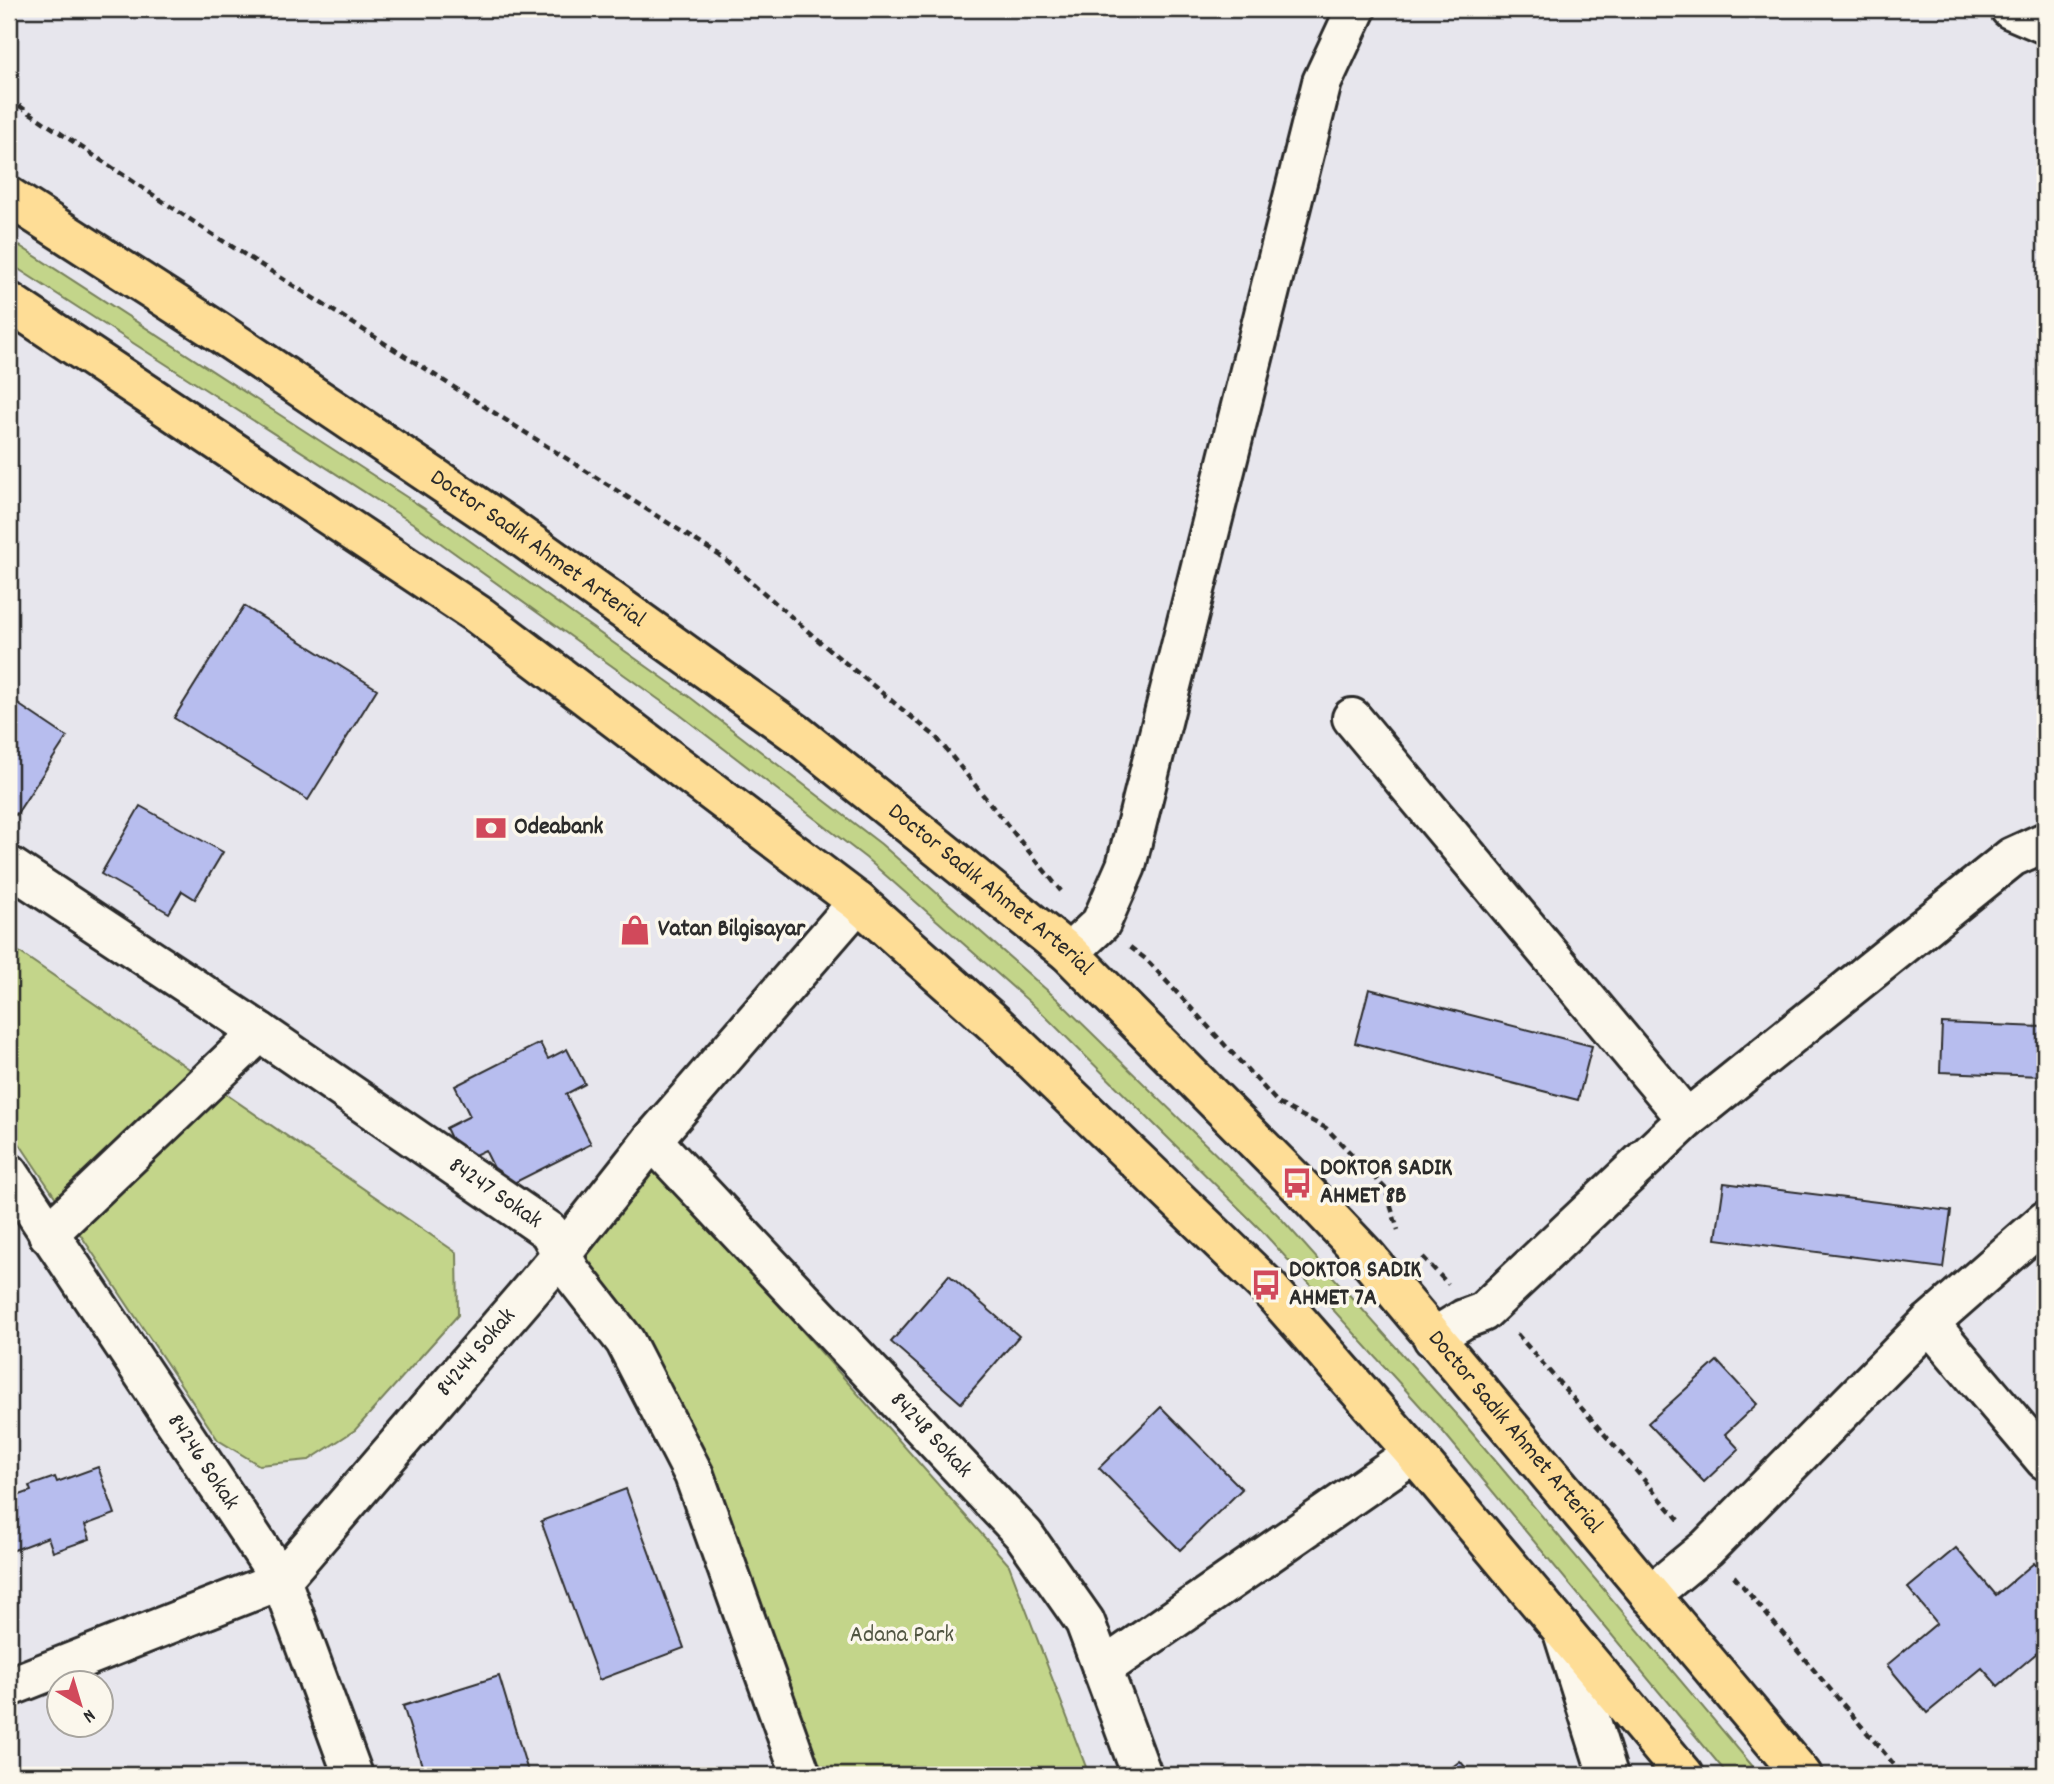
<svg xmlns="http://www.w3.org/2000/svg" width="2054" height="1784" font-family="Dekko,sans-serif">
	<style>
		.green { fill: #c3d58a; stroke: #77805a; stroke-width: 2 }
		.building { fill: #b7bdee; stroke: #2b2b2b; stroke-width: 2 }
		.lines { fill: none; stroke-linecap: round; stroke-linejoin: round }
		.minor-casing { stroke: #2b2b2b; stroke-width: 44 }
		.major-casing { stroke: #2b2b2b; stroke-width: 44 }
		.path { stroke: #2b2b2b; stroke-width: 4.5; stroke-dasharray: 7 5; stroke-linecap: butt }
		.minor { stroke: #fbf7ec; stroke-width: 38 }
		.major { stroke: #fedd96; stroke-width: 38 }
		.labels { text-anchor: middle; dominant-baseline: central; stroke-width: 7; stroke-linejoin: round; paint-order: stroke }
		.street-label { font-size: 24px; fill: #2b2b2b; stroke: #fbf7ec }
		.poi-label { font-size: 24px; font-weight: bold; fill: #2b2b2b; stroke: #fbf7ec; text-anchor: start }
		.park-label { font-size: 24px; fill: #515643; stroke: #fbf7ec }
	</style>
	<rect width="100%" height="100%" fill="#e7e6ed"/>
	<filter id="ink" filterUnits="userSpaceOnUse"><feTurbulence type="fractalNoise" baseFrequency=".0143" numOctaves="2"/><feDisplacementMap in="SourceGraphic" scale="14" xChannelSelector="R" yChannelSelector="G"/><feConvolveMatrix kernelMatrix="1 2 1 2 8 2 1 2 1" color-interpolation-filters="sRGB"/></filter>
	<g filter="url(#ink)">
		<path class="green" d="M9,239l416,270 266,189 190,146 176,155 221,216 183,205 299,355h-32l-288,-347 -179,-198 -220,-218 -175,-154 -187,-144 -265,-190 -405,-261z
			M9,945l448,308 1,62 -103,115 -46,30 -50,5 -41,-25 -209,-312z
			M646,1154l363,411 80,210h-268l-118,-301 -132,-219z"/>
		<path class="building" d="M244,606l133,83 -69,111 -134,-82z
			M9,698l58,39 -51,78 -7,-5z
			M140,806l83,46 -28,47 -13,-8 -13,22 -68,-39z
			M1369,989l223,57 -14,54 -223,-57z
			M1942,1023l103,4v49l-105,-4z
			M540,1043l8,16 19,-10 18,35 -19,10 25,50 -87,44 -19,-38 -23,11 -16,-33 24,-12 -15,-30z
			M1724,1183l227,28 -8,57 -227,-29z
			M949,1275l70,61 -58,67 -70,-61z
			M1717,1361l40,43 -32,30 14,15 -35,33 -56,-59z
			M1161,1407l81,82 -62,61 -81,-82z
			M98,1467l17,47 -30,11 5,14 -37,13 -5,-15 -39,15v-53l22,-8 -2,-5 26,-9 2,5z
			M626,1489l58,159 -85,32 -58,-159z
			M1956,1548l40,47 38,-32 11,13v70l-47,40 -16,-18 -55,45 -40,-48 50,-42 -29,-35z
			M499,1676l30,99h-104l-22,-69z
			M1460,1761l12,14h-30z"/>
		<g class="lines">
			<g class="minor-casing">
				<g id="minor">
					<path d="M2010,9l35,15"/>
					<path d="M1352,718l335,401"/>
					<path id="s1" d="M9,866l251,166 289,199 22,41 54,69 69,134 107,300"/>
					<path d="M1069,953l32,-30 25,-57 196,-784 34,-73"/>
					<path id="s2" d="M652,1140l372,395 61,87 57,153"/>
					<path id="s3" d="M9,1173l272,407 72,195"/>
					<path d="M48,1234l212,-202"/>
					<path d="M1929,1323l116,137"/>
					<path d="M1433,1338l31,-19 19,-7 204,-193 325,-262 33,-15"/>
					<path d="M1650,1595l57,-47 222,-225 116,-102"/>
					<path d="M1562,1629l46,146"/>
					<path d="M1102,1669l312,-216"/>
					<path id="s4" d="M9,1687l272,-107 280,-325 91,-115 206,-238"/>
				</g>
			</g>
			<g class="major-casing">
				<g id="major">
					<path id="s5" d="M9,197l205,132 291,196 292,209 272,219 228,230 68,72 437,520"/>
					<path d="M9,302l471,314 378,286 138,123 270,260 148,168 270,322"/>
				</g>
			</g>
			<path class="path" d="M9,99l200,133 516,327 101,88 110,90 125,154
				M1130,947l17,13 132,144 47,24 59,60 13,42
				M1423,1257l25,27
				M1517,1334l162,186
				M1734,1576l169,199"/>
			<use href="#minor" class="minor"/>
			<use href="#major" class="major"/>
		</g>
	</g>
	<defs>
		<g id="bank-bare" transform="scale(2.415)"><path d="M-6-4H6V4H-6ZM0-2.3a2.3 2.3 0 1 0 0 4.6a2.3 2.3 0 1 0 0-4.6Z" fill="#d1495b" stroke="#fbf7ec" stroke-width="2.5" paint-order="stroke"/></g>
		<g id="shop-bare" transform="scale(2.415)"><path d="M-5-2.5h2.3a2.7 3.5 0 0 1 5.4 0H5L5.5 6h-11ZM-1.5-2.5h3a1.5 2.3 0 0 0-3 0Z" fill="#d1495b" stroke="#fbf7ec" stroke-width="2.5" paint-order="stroke"/></g>
		<g id="bus-bare" transform="scale(2.415)"><path d="M-5-6H5V4H4V6H2V4H-2V6H-4V4H-5ZM-3.5-4V0h7V-4ZM-3.5 1.2v1.5H-2V1.2ZM2 1.2v1.5H3.5V1.2Z" fill="#d1495b" stroke="#fbf7ec" stroke-width="2.5" paint-order="stroke"/></g>
	</defs>
	<g fill-rule="evenodd">
		<use href="#bank-bare" x="491" y="828"/>
		<use href="#shop-bare" x="635" y="930"/>
		<use href="#bus-bare" x="1297" y="1183"/>
		<use href="#bus-bare" x="1266" y="1285"/>
	</g>
	<g class="labels">
		<g class="street-label">
			<text stroke="none"><textPath href="#s5" startOffset="635">Doctor Sadık Ahmet Arterial</textPath></text>
			<text stroke="none"><textPath href="#s5" startOffset="1202">Doctor Sadık Ahmet Arterial</textPath></text>
			<text stroke="none"><textPath href="#s1" startOffset="586">84247 Sokak</textPath></text>
			<text stroke="none"><textPath href="#s4" startOffset="592">84244 Sokak</textPath></text>
			<text stroke="none"><textPath href="#s5" startOffset="1958">Doctor Sadık Ahmet Arterial</textPath></text>
			<text stroke="none"><textPath href="#s2" startOffset="406">84248 Sokak</textPath></text>
			<text stroke="none"><textPath href="#s3" startOffset="348">84246 Sokak</textPath></text>
		</g>
		<g class="poi-label">
			<text x="514" y="828">Odeabank</text>
			<text x="658" y="930">Vatan Bilgisayar</text>
			<text x="1320" y="1169">DOKTOR SADIK<tspan x="1320" dy="28">AHMET 8B</tspan></text>
			<text x="1289" y="1271">DOKTOR SADIK<tspan x="1289" dy="28">AHMET 7A</tspan></text>
		</g>
		<g class="park-label">
			<text x="902" y="1636">Adana Park</text>
		</g>
	</g>
	<rect width="2054" height="1784" fill="none" stroke="#fbf7ec" stroke-width="35"/>
	<rect x="18" y="18" width="2019" height="1749" fill="none" stroke="#2b2b2b" stroke-width="2.5" filter="url(#ink)"/>
	<g transform="translate(80 1704) rotate(142)"><circle r="33" fill="#fbf7ec" stroke="#a8a59f" stroke-width="2"/>
	<path d="M0-5L12 26L0 18L-12 26Z" fill="#d1495b"/>
	<text y="-10" font-size="19" font-weight="bold" text-anchor="middle" fill="#2b2b2b">N</text>
	</g>
</svg>
